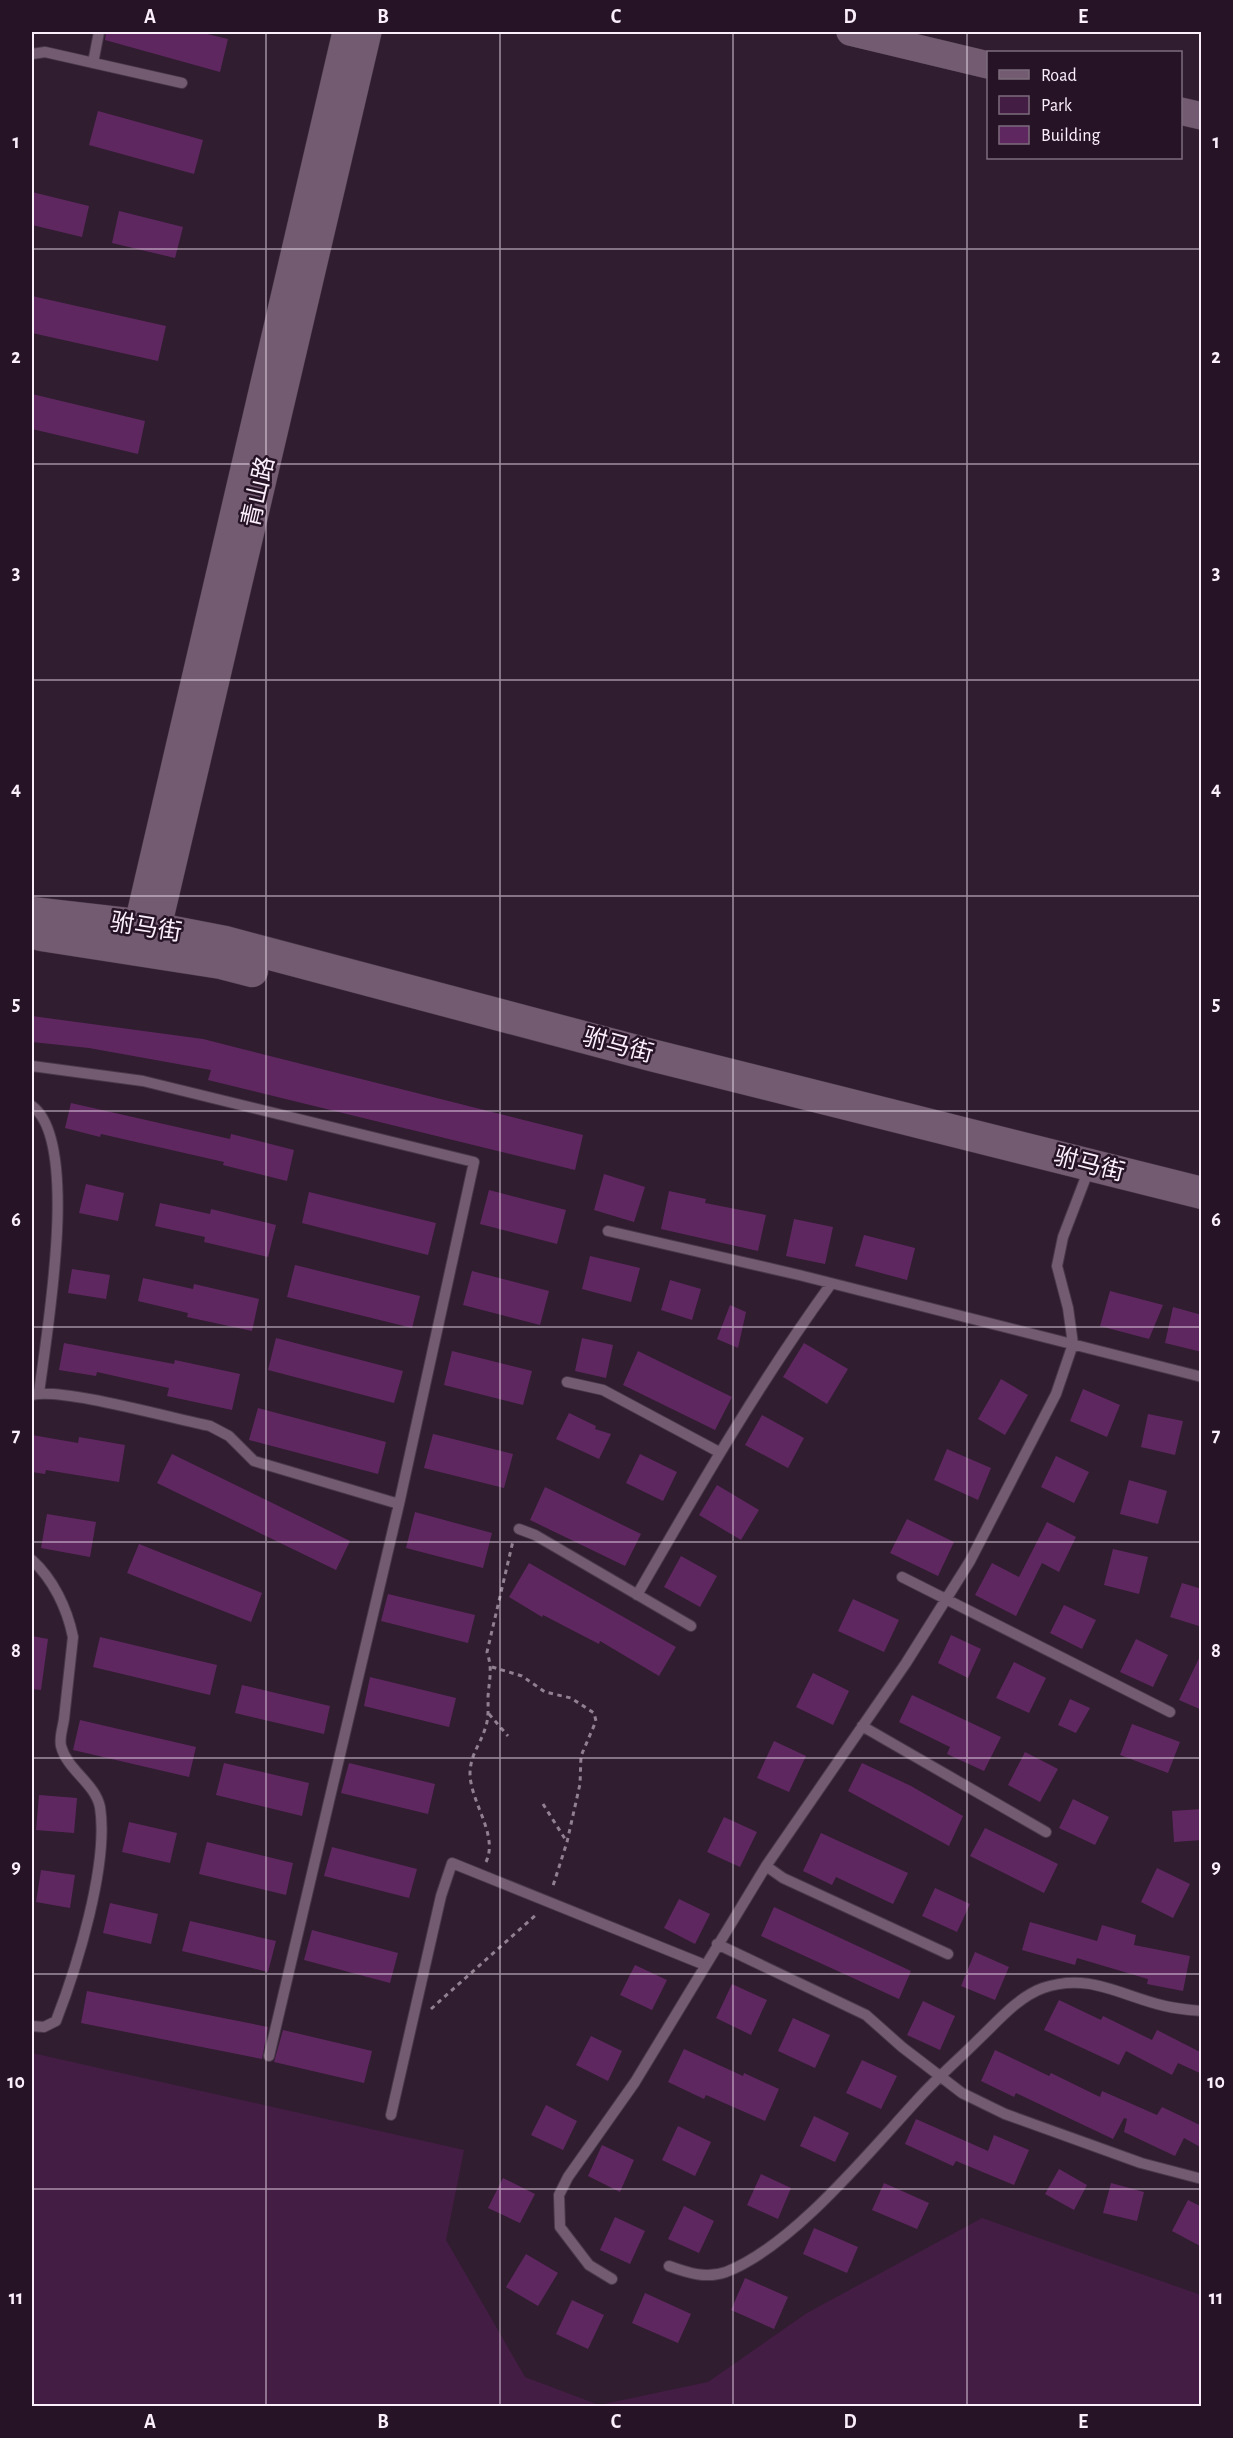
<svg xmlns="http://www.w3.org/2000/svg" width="1233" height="2438" font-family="'Alegreya Sans','Noto Sans SC',sans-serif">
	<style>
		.green { fill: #441d45 }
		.building { fill: #5f2760 }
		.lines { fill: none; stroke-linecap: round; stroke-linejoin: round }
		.service-casing { stroke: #4a394a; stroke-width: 12 }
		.tertiary-casing { stroke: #4a394a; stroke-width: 28 }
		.secondary-casing { stroke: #4a394a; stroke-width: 33 }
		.path { stroke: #908090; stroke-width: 3; stroke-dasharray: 4.5 4.5; stroke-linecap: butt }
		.service { stroke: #735c72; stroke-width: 10 }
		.tertiary { stroke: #735c72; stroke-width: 27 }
		.secondary { stroke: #735c72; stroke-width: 32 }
		.grid { fill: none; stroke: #fceffc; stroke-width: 1.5; stroke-opacity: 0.55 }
		.labels { text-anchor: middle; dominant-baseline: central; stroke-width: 5; stroke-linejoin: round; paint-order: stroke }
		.street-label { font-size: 24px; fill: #fceffc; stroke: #261426 }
		.neatline { fill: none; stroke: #fceffc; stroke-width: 2 }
		.grid-label { font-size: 20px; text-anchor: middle; font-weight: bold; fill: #fceffc }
	</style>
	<rect width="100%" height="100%" fill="#301d30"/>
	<path class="green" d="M32,2053l432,97 -18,90 79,137 74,28 109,-23 99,-69 175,-95 219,77v111h-1169z"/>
	<path class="building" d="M106,32h93l29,7 -8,33 -115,-32z
		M98,111l105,29 -9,34 -105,-29z
		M32,192l57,14 -7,31 -50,-12z
		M119,211l64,16 -8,31 -63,-15z
		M32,296l134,30 -8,35 -126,-28z
		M32,394l113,27 -7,33 -106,-25z
		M32,1016l171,23 380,96 -8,35 -367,-90 3,-10 -122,-22 -57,-6z
		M71,1103l159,36 1,-5 63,16 -7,31 -64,-16 1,-3 -123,-28 -1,3 -35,-9z
		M604,1174l41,13 -11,35 -40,-12z
		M86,1184l38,9 -6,28 -39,-8z
		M489,1190l77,20 -9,34 -77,-20z
		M669,1191l37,8 -1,4 61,12 -8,36 -97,-22z
		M309,1192l127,31 -8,32 -126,-32z
		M160,1203l50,11 1,-5 65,16 -8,32 -64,-15 1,-5 -50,-11z
		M794,1219l39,8 -8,37 -39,-8z
		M864,1235l51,13 -8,32 -52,-14z
		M590,1256l50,12 -9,34 -49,-13z
		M295,1265l125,31 -8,32 -125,-31z
		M72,1269l38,6 -4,24 -38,-6z
		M472,1271l77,20 -9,34 -77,-20z
		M143,1278l50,11 1,-5 65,15 -7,32 -65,-14 1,-4 -50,-12z
		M670,1280l31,9 -9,31 -31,-10z
		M1110,1291l53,14 -14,34 -49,-13z
		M730,1305l16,7 -8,36 -21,-9z
		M1173,1307l29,8v37l-37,-9z
		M276,1338l127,33 -9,32 -126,-33z
		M582,1338l31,7 -7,33 -31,-7z
		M64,1343l110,21 1,-4 65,14 -8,36 -65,-14 2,-8 -72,-16 -1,4 -37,-6z
		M804,1343l44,26 -21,35 -44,-27z
		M452,1351l80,20 -9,34 -79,-20z
		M638,1351l94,46 -17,33 -92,-45z
		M1001,1379l27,16 -23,40 -27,-16z
		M1083,1389l37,16 -13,32 -37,-16z
		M258,1408l128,34 -8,32 -129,-34z
		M569,1413l27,13 -1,3 16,5 -12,25 -43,-20z
		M1148,1414l35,7 -8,34 -34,-8z
		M762,1415l42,23 -16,30 -43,-23z
		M433,1434l80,20 -9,34 -80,-20z
		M32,1435l46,8 1,-6 46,8 -6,37 -73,-12 -1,4 -13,-2z
		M947,1449l44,19 -13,32 -44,-20z
		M172,1454l178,87 -14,29 -179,-87z
		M640,1454l37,18 -14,29 -37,-18z
		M1056,1456l33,16 -15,31 -33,-16z
		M1129,1480l38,11 -9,33 -38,-10z
		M717,1485l42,25 -18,30 -42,-25z
		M545,1487l96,47 -16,32 -95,-46z
		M415,1512l77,21 -9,35 -77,-20z
		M47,1514l49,8 -6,35 -49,-9z
		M907,1519l47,23 -16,34 -48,-23z
		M1047,1522l29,15 -17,35 -17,-9 -26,53 -41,-21 17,-32 27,14z
		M139,1544l123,49 -11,29 -124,-49z
		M1113,1549l35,8 -9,37 -35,-9z
		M681,1556l36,20 -17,31 -36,-20z
		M529,1563l147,84 -17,29 -59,-35 -1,3 -56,-29 -1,2 -33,-20z
		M1182,1583l20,6v38l-32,-10z
		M388,1594l87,21 -7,28 -87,-22z
		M853,1599l46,21 -15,32 -46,-21z
		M1064,1605l32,15 -14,29 -32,-16z
		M951,1635l30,14 -13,29 -30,-15z
		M32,1636l16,3 -7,51 -9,-1z
		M100,1637l117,28 -7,30 -117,-28z
		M1136,1639l32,16 -15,32 -33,-15z
		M1202,1652v58l-23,-10z
		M1014,1662l32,16 -17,35 -33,-15z
		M813,1673l36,18 -16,34 -37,-18z
		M370,1677l86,21 -7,29 -85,-21z
		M242,1685l88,21 -6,28 -89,-21z
		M912,1695l89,42 -17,34 -37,-17 3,-7 -51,-25z
		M1070,1699l20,9 -14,25 -18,-8z
		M80,1720l116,27 -7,30 -116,-27z
		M1132,1724l48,18 -12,31 -48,-18z
		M774,1741l32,15 -17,36 -32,-14z
		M1025,1752l33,17 -18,33 -32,-17z
		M224,1763l85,20 -7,33 -86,-21z
		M349,1763l86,21 -7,30 -87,-21z
		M862,1763l49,23 52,30 -14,30 -101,-55z
		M39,1795l38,3 -3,35 -38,-3z
		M1073,1799l36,18 -14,28 -36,-17z
		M1202,1809v31l-28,2 -2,-31z
		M724,1817l33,15 -17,35 -33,-15z
		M129,1822l48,11 -7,30 -48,-11z
		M985,1828l73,36 -14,29 -74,-37z
		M821,1833l87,40 -15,31 -57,-27 -4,8 -29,-14z
		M207,1842l86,21 -7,32 -87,-21z
		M332,1847l85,22 -8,29 -85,-22z
		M1157,1868l33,16 -17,34 -32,-16z
		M41,1870l34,5 -5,33 -34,-6z
		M935,1888l35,16 -13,28 -35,-16z
		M679,1899l31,15 -15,30 -31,-16z
		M110,1903l48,11 -7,30 -48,-11z
		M774,1907l137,64 -12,28 -138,-63z
		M190,1921l86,20 -8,31 -86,-21z
		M1030,1922l67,19 5,-16 34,10 -2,10 56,11 -7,35 -36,-7 1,-5 -71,-21 -2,7 -53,-15z
		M312,1930l86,23 -8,30 -86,-23z
		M975,1952l34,15 -14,33 -34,-14z
		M635,1965l32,15 -15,30 -32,-15z
		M732,1984l35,16 -16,35 -35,-17z
		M87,1991l181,36 -6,32 -181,-36z
		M1059,2000l42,20 2,-4 49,24 5,-10 45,23v21l-24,-11 -6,12 -46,-24 -7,14 -75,-35z
		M923,2001l32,15 -15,34 -33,-15z
		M793,2018l37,17 -15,33 -37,-17z
		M283,2030l89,21 -8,32 -90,-21z
		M591,2036l31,15 -14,30 -32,-16z
		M684,2049l59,27 1,-3 35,16 -14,32 -59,-26 -2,4 -36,-17z
		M995,2050l54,26 2,-3 49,24 2,-6 55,24 5,-8 40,19v22l-18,-10 -9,18 -51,-24 3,-13 -3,-1 -11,21 -97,-46 -2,4 -33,-16z
		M862,2060l35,16 -16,33 -35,-16z
		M546,2105l31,16 -14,29 -32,-15z
		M814,2116l35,17 -14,29 -35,-16z
		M916,2119l72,32 6,-16 35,15 -15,35 -58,-24 -3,5 -48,-22z
		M678,2126l33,16 -16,34 -33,-16z
		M602,2145l32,15 -14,32 -32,-16z
		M1059,2169l28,16 -13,25 -29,-16z
		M761,2174l30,14 -13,31 -31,-14z
		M503,2178l32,16 -15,29 -32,-15z
		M884,2183l45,20 -12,26 -45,-19z
		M1111,2183l33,9 -7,29 -34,-8z
		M1188,2200l14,7v40l-30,-16z
		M684,2206l30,15 -15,32 -31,-14z
		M615,2217l30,14 -15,33 -30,-14z
		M814,2228l44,19 -11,26 -44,-19z
		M526,2254l32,19 -20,33 -32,-19z
		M745,2278l43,19 -14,32 -43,-19z
		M645,2293l46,21 -13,29 -46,-20z
		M572,2300l32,15 -16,34 -32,-15z"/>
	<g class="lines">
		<g class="service-casing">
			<path id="service" d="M32,54l13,-2 137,31
				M93,63l6,-31
				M32,1066l111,15 331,81 -75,342 -130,552
				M32,1106c49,35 14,230 7,287
				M608,1231l191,44 403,102
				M567,1382l36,8 116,62
				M32,1395c29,-8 142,24 178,31l19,10 25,25 145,43
				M519,1529l16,6 156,91
				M32,1560c21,19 35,48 41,77 -3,27 -6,54 -9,82 -1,8 -5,19 -3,27 6,24 34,37 39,61 9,57 -23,160 -44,214l-12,6 -12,-1
				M902,1577l268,135
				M637,1595c61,-106 122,-212 194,-311
				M862,1726l184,106
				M766,1866l17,12 165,76
				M717,1944l149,71 36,32 60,46 43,21 136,49 61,16
				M391,2115l50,-219 11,-33 253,102
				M669,2266c19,7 37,13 57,6 67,-26 143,-120 192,-173 19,-21 41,-40 61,-60 19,-18 39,-42 64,-51 46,-16 78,8 122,18 12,3 25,4 37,5
				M612,2279l-23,-14 -29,-38 -1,-32 9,-18 67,-95 131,-216 140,-203 64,-102 86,-167 17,-50 -5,-36 -11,-42 6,-29 26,-68"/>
		</g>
		<g class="tertiary-casing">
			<path id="tertiary" d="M850,32l138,33
				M1180,111l22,5
				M133,945l213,-913
				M153,948l215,-916"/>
		</g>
		<g class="secondary-casing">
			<path id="secondary" d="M32,913l105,12 88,17 426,113 551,138
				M41,935l180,28 31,8"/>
		</g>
		<path class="path" d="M492,1667l30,9 23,16 26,6 23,15 2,8 -15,35 -1,28 -13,58 -15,47
			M489,1714l19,22
			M543,1804l24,38
			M486,1862c13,-27 -16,-60 -16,-89 1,-20 9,-26 15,-44 4,-11 3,-20 3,-32 1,-17 5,-27 -1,-45l26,-111
			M431,2009l107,-96"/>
		<use href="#service" class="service"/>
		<use href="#tertiary" class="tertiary"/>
		<use href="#secondary" class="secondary"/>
	</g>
	<path class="grid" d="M266,32v2374M500,32v2374M733,32v2374M967,32v2374M32,249h1170M32,464h1170M32,680h1170M32,896h1170M32,1111h1170M32,1327h1170M32,1542h1170M32,1758h1170M32,1974h1170M32,2189h1170"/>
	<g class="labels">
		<g class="street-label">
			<text transform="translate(259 492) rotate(-77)">青山路</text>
			<text transform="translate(146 928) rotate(9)">驸马街</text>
			<text transform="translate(618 1046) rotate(15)">驸马街</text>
			<text transform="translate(1089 1165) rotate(14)">驸马街</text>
		</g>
	</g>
	<rect width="1233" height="2438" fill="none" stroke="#261426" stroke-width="66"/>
	<rect x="987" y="51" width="195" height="108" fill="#261426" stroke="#7c6c7c" stroke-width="1.5"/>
	<rect x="999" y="70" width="30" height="9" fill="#735c72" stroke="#7c6c7c" stroke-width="1.5"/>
	<text x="1041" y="81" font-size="18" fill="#fceffc">Road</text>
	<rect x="999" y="96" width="30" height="18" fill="#441d45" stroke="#7c6c7c" stroke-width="1.5"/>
	<text x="1041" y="111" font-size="18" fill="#fceffc">Park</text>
	<rect x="999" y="126" width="30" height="18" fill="#5f2760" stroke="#7c6c7c" stroke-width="1.5"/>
	<text x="1041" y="141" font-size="18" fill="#fceffc">Building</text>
	<rect x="33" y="33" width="1167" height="2372" class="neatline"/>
	<g class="grid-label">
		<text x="150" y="23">A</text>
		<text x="383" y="23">B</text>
		<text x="616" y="23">C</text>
		<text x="850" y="23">D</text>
		<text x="1083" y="23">E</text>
		<text x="16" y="148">1</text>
		<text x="1216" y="148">1</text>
		<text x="16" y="363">2</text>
		<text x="1216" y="363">2</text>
		<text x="16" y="579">3</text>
		<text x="1216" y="579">3</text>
		<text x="16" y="795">4</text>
		<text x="1216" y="795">4</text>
		<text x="16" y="1010">5</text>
		<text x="1216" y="1010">5</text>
		<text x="16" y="1226">6</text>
		<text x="1216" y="1226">6</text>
		<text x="16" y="1441">7</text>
		<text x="1216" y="1441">7</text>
		<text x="16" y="1657">8</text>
		<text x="1216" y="1657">8</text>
		<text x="16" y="1873">9</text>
		<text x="1216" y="1873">9</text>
		<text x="16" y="2088">10</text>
		<text x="1216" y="2088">10</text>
		<text x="16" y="2304">11</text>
		<text x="1216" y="2304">11</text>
		<text x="150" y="2428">A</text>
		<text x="383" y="2428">B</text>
		<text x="616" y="2428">C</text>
		<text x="850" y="2428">D</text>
		<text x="1083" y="2428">E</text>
	</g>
</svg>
